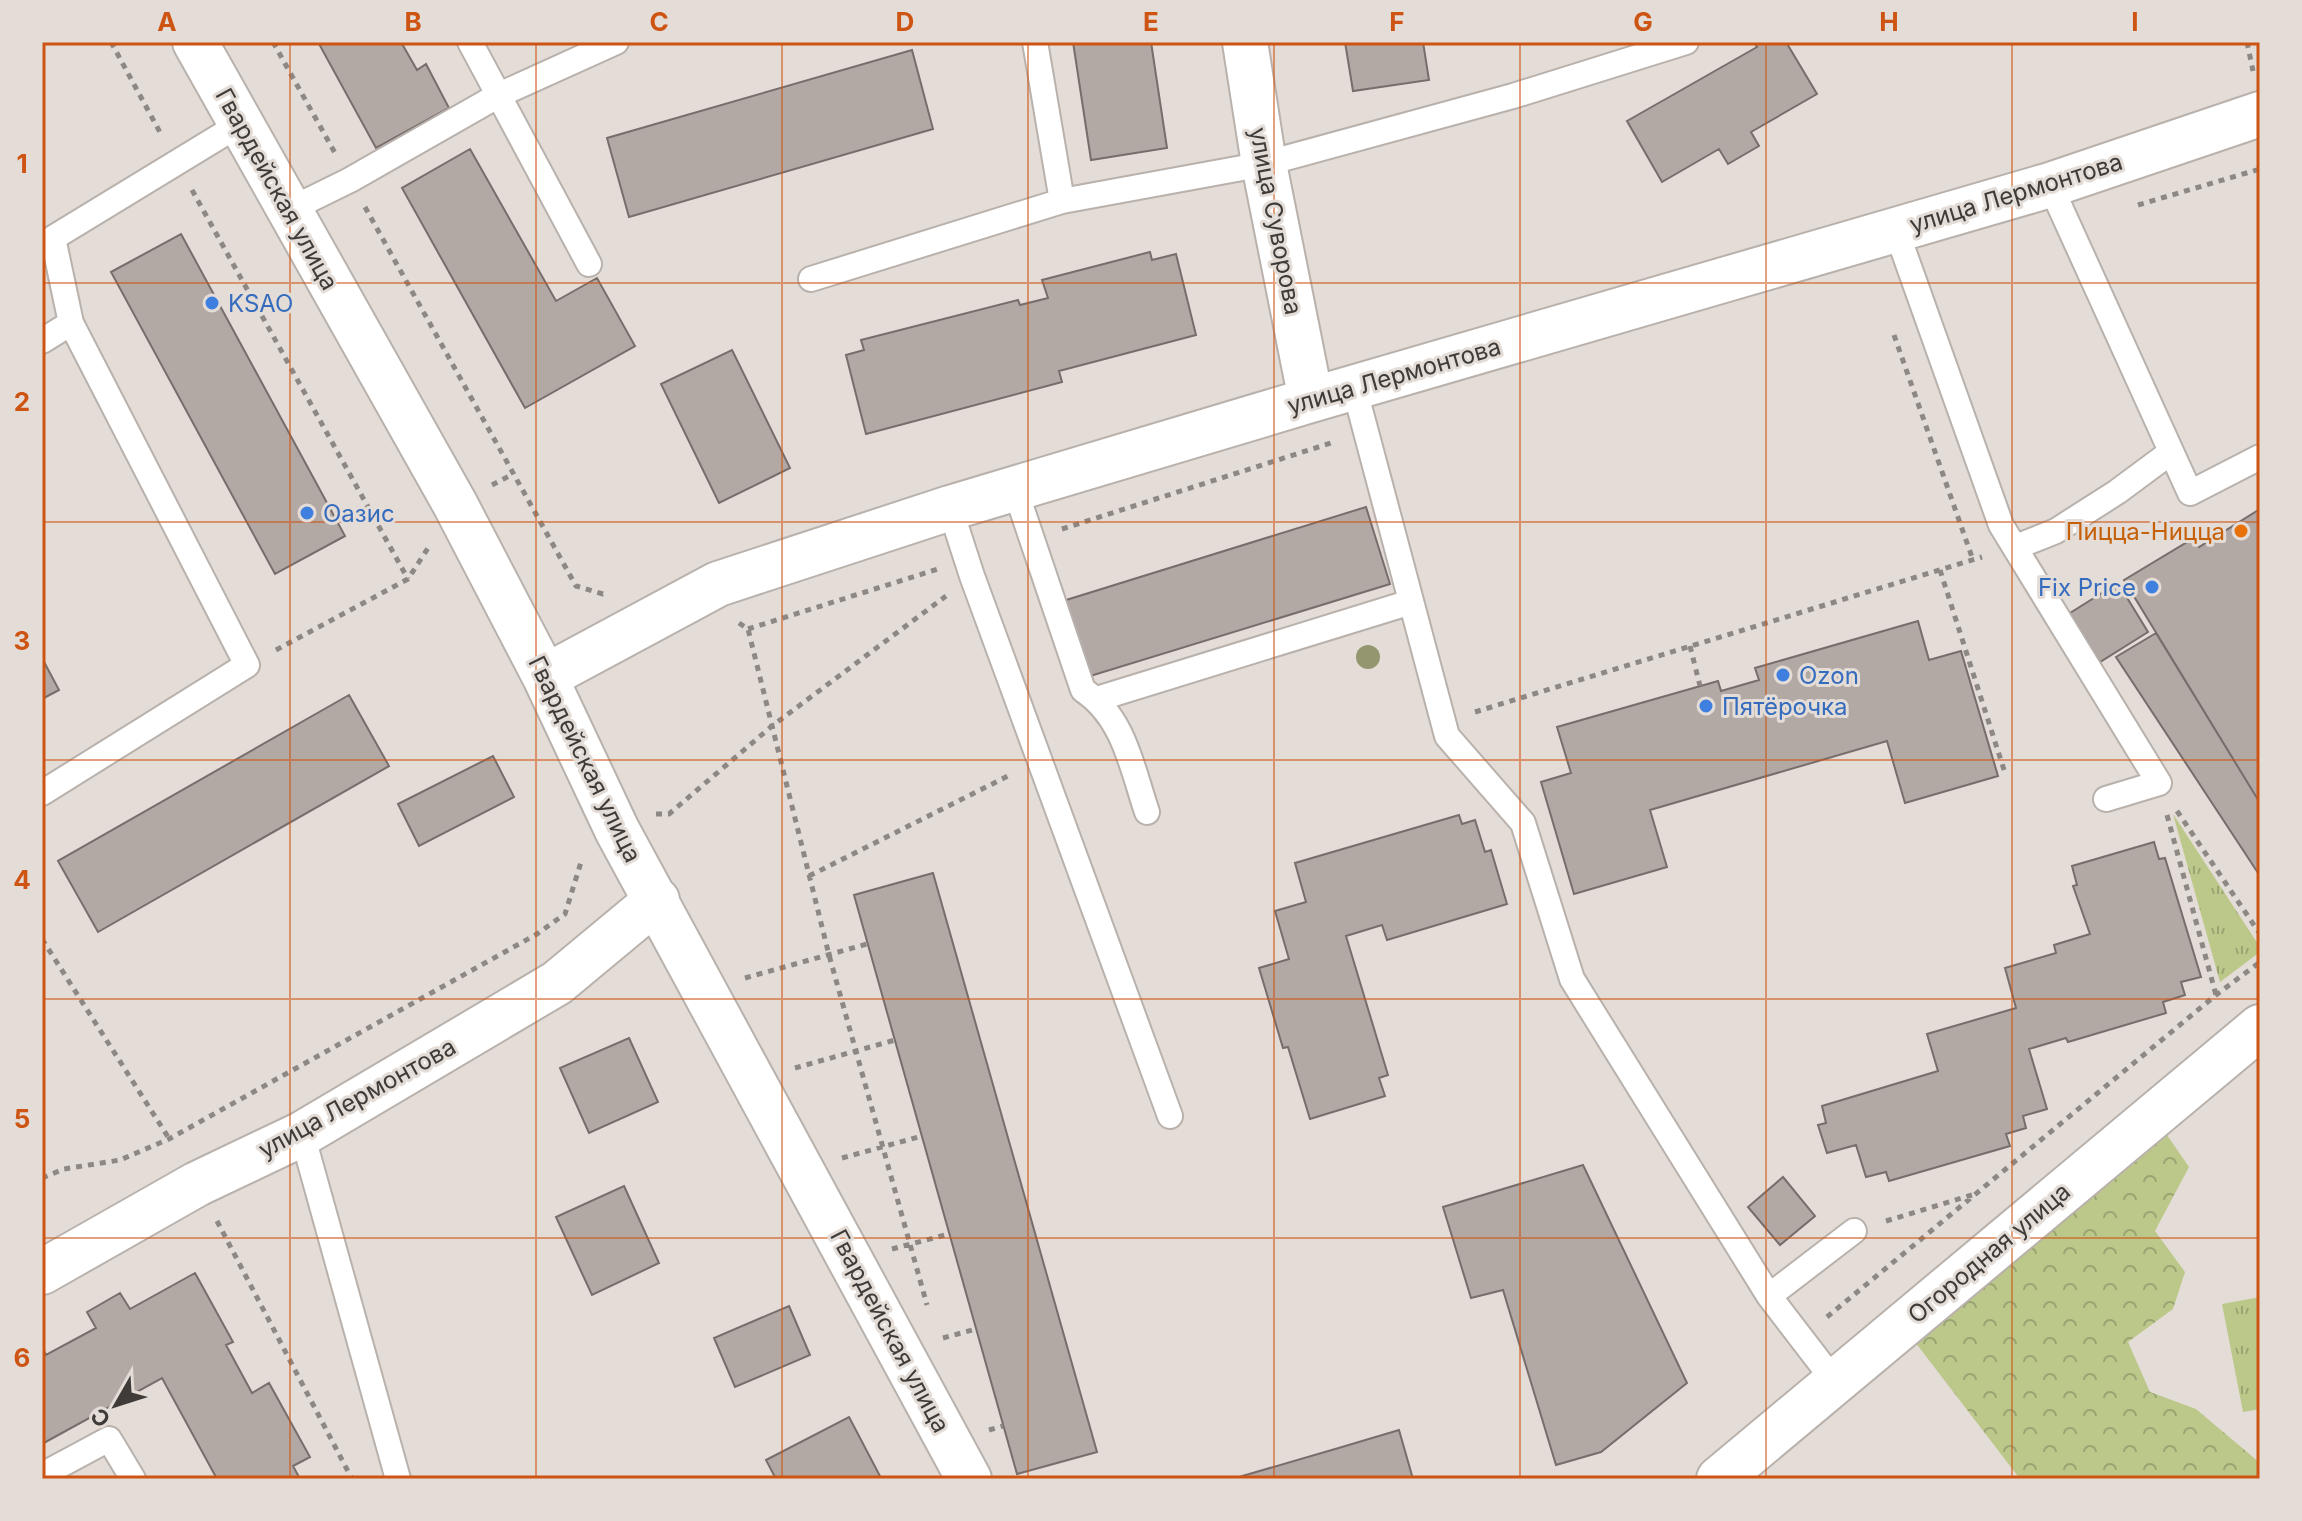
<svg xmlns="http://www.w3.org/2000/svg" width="2302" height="1521" font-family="Inter,sans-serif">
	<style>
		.grass { fill: url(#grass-tufts) }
		.forest { fill: url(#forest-crowns) }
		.building { fill: #b2a9a5; stroke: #776e6b; stroke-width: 2 }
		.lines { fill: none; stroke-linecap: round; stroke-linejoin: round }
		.lane-casing { stroke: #b9b1ab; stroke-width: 28 }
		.street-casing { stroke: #b9b1ab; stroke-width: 48 }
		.path { stroke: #8e8884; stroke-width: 5; stroke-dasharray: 6 6; stroke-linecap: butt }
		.lane { stroke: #fff; stroke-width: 24 }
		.street { stroke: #fff; stroke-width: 44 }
		.tree { fill: #949670 }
		.grid { fill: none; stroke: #ce5413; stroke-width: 2; stroke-opacity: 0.55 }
		.shop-dot { fill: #3f7fe0; stroke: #e4dcd6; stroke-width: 3 }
		.food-dot { fill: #e8710a; stroke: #e4dcd6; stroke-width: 3 }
		.labels { text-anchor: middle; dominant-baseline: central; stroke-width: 6; stroke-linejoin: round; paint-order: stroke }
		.street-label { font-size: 24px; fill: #3e3b38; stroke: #e4dcd6 }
		.shop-label { font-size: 24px; fill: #366cbe; stroke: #e4dcd6; text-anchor: start }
		.food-label { font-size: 24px; fill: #c56008; stroke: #e4dcd6; text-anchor: end }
		.neatline { fill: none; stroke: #ce5413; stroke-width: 3 }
		.grid-label { font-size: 26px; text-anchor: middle; font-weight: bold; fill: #ce5413 }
	</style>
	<defs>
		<pattern id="grass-tufts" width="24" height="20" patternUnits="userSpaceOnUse" patternTransform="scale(2)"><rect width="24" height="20" fill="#bcc88a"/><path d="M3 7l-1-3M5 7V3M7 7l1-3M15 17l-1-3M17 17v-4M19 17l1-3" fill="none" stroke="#9aa472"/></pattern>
		<pattern id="forest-crowns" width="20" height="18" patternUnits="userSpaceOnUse" patternTransform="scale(2)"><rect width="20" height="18" fill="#bcc88a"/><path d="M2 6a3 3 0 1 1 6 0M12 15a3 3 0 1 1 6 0" fill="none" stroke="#9aa472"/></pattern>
	</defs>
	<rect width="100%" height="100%" fill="#e4dcd6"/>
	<path class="grass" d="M2173,814l87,133v5l-40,30z
		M2260,1297v112l-17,3 -21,-108z"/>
	<path class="forest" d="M2167,1135l22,32 -34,64 30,41 -12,37 -45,33 22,50 46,17 64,54v16h-240l-105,-137z"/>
	<path class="building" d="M318,42h83l16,28 9,-6 23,44 -73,40z
		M1073,42h78l16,106 -76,12z
		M1345,42h78l6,38 -76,11z
		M1754,42h32l31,52 -66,38 8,14 -31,18 -9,-15 -57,33 -35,-61 130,-74z
		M912,50l21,79 -304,88 -22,-79z
		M470,149l86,152 41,-23 38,68 -110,62 -123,-220z
		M181,234l164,302 -70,38 -164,-302z
		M1150,252l2,8 24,-6 20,81 -137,36 3,11 -196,52 -20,-79 18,-5 -3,-10 157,-40 2,5 28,-7 -6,-18z
		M732,350l58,118 -71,35 -58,-119z
		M1366,507l24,77 -303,93 -24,-76z
		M2260,509v294l-136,-223 70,-42 5,9z
		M2118,583l30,49 -48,30 -30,-49z
		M1918,621l11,39 32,-9 37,125 -93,27 -18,-62 -237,69 17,57 -93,27 -33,-112 30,-9 -14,-46 161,-46 3,10 38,-11 -4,-12z
		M2156,633l104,170v73l-144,-219z
		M42,658l17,32 -17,9z
		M349,695l40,71 -291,166 -40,-71z
		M493,756l21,41 -95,49 -21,-42z
		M1459,815l3,9 13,-4 10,32 6,-2 16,54 -120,36 -5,-15 -36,11 42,139 -9,3 6,18 -75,23 -22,-72 -5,1 -24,-80 30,-9 -14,-48 31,-9 -11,-39z
		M2154,842l5,17 6,-1 36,119 -20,5 4,13 -22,7 3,11 -98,29 -2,-4 -37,11 18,60 -24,7 3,12 -20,6 4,12 -121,35 -3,-9 -20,5 -10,-32 -29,8 -9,-28 8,-2 -4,-17 116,-35 -11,-37 89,-26 -11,-40 51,-15 -2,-8 36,-11 -17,-48 4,-1 -5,-19z
		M933,873l164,579 -80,22 -163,-579z
		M629,1038l29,64 -69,31 -29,-65z
		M1583,1165l104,218 -86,69 -45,13 -53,-175 -32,8 -28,-91z
		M1783,1177l32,39 -35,29 -32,-38z
		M624,1186l35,77 -67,32 -36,-78z
		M195,1273l38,69 -7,3 26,48 17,-10 41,74 -17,9 7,13h-83l-55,-101 -120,66v-97l4,8 50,-27 -9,-16 33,-19 10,16z
		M789,1306l21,49 -75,32 -21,-49z
		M849,1417l32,61 -105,1 -10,-19z
		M1399,1430l14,49h-181l110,-32z"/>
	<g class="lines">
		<g class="lane-casing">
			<path id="lane" d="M470,42l119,222
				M1035,42l27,159
				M2050,185l140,308 70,-36
				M289,210l61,-30 149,-85 117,-53
				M1896,230l105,295 158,258 -53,16
				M811,279l251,-78 202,-37 249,-68 173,-54
				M42,341l29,-18
				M1354,387l93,349 76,87 49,156 197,317 66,86
				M1015,489l68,201c41,27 49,78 64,122
				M950,508l22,68 198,540
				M2016,547l40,-16 61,-39 54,-40
				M1097,699l314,-97
				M42,793l205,-128 -176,-342 -18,-85 187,-114
				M302,1134l96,345
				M1769,1296l85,-65
				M42,1475l67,-36 24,40"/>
		</g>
		<g class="street-casing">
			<path id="street" d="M195,42l260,462 90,173 72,153 352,649
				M1245,42l19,122 47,236
				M545,677l173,-93 232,-76 361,-108 739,-215 210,-71
				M42,1272l155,-88 105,-50 255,-151 100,-83
				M1719,1479l541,-452"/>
		</g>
		<path class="path" d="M111,42l51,94
			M273,42l62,111
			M2247,42l6,29
			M192,190l216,389
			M2138,205l122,-36
			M365,207l211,379 27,8 4,-1
			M1894,335l79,225
			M492,485l21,-11
			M1062,529l272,-87
			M1940,570l65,203
			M739,623l9,6 81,326 98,350
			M748,629l190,-60
			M1690,646l10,40
			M276,650l132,-71 22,-34
			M1475,712l507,-155
			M2177,811l83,123
			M656,814h13l103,-88 174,-130
			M2167,815l49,180
			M809,876l201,-101
			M42,939l128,201
			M745,978l122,-34
			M795,1068l100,-28
			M842,1158l80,-22
			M42,1178l22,-9 56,-9 49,-21 368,-205 28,-20 17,-55
			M217,1221l135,258
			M1886,1221l86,-26
			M892,1249l57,-15
			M1827,1317l389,-322 44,-33
			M943,1338l33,-9
			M989,1430l14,-4"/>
		<use href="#lane" class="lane"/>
		<use href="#street" class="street"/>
	</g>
	<circle class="tree" cx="1368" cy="657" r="12"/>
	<path class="grid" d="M290,42v1437M536,42v1437M782,42v1437M1028,42v1437M1274,42v1437M1520,42v1437M1766,42v1437M2012,42v1437M42,283h2218M42,522h2218M42,760h2218M42,999h2218M42,1238h2218"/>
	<g class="shop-dot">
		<circle cx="212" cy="303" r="8"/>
		<circle cx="307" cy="513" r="8"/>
		<circle cx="2152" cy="587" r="8"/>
		<circle cx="1783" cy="675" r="8"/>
		<circle cx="1706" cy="706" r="8"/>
	</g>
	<circle class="food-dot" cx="2241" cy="531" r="8"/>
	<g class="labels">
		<g class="street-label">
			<text transform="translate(277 189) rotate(61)">Гвардейская улица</text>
			<text transform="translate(2016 193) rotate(-17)">улица Лермонтова</text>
			<text transform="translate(1276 221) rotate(79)">улица Суворова</text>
			<text transform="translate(1394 376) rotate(-16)">улица Лермонтова</text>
			<text transform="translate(585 759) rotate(64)">Гвардейская улица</text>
			<text transform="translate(357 1098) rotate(-29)">улица Лермонтова</text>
			<text transform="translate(1989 1253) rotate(-40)">Огородная улица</text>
			<text transform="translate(890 1331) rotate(62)">Гвардейская улица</text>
		</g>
		<g class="shop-label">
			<text x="228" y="303">KSAO</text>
			<text x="323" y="513">Оазис</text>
			<text x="2136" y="587" text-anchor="end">Fix Price</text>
			<text x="1799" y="675">Ozon</text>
			<text x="1722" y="706">Пятёрочка</text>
		</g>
		<g class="food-label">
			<text x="2225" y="531">Пицца-Ницца</text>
		</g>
	</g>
	<rect width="2302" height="1521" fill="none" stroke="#e4dcd6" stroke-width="88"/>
	<g transform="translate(116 1405) rotate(231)" stroke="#e4dcd6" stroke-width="6" paint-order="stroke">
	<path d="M0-6L14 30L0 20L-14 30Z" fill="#3e3b38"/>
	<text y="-12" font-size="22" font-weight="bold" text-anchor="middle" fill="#3e3b38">С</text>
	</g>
	<rect x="44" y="44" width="2214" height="1433" class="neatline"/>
	<g class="grid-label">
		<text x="167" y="31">A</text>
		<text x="413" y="31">B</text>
		<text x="659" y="31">C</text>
		<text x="905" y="31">D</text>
		<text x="1151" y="31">E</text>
		<text x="1397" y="31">F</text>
		<text x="1643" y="31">G</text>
		<text x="1889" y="31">H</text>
		<text x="2135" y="31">I</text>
		<text x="22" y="173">1</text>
		<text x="22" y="411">2</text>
		<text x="22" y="650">3</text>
		<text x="22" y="889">4</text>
		<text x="22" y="1128">5</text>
		<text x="22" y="1367">6</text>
	</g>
</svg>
